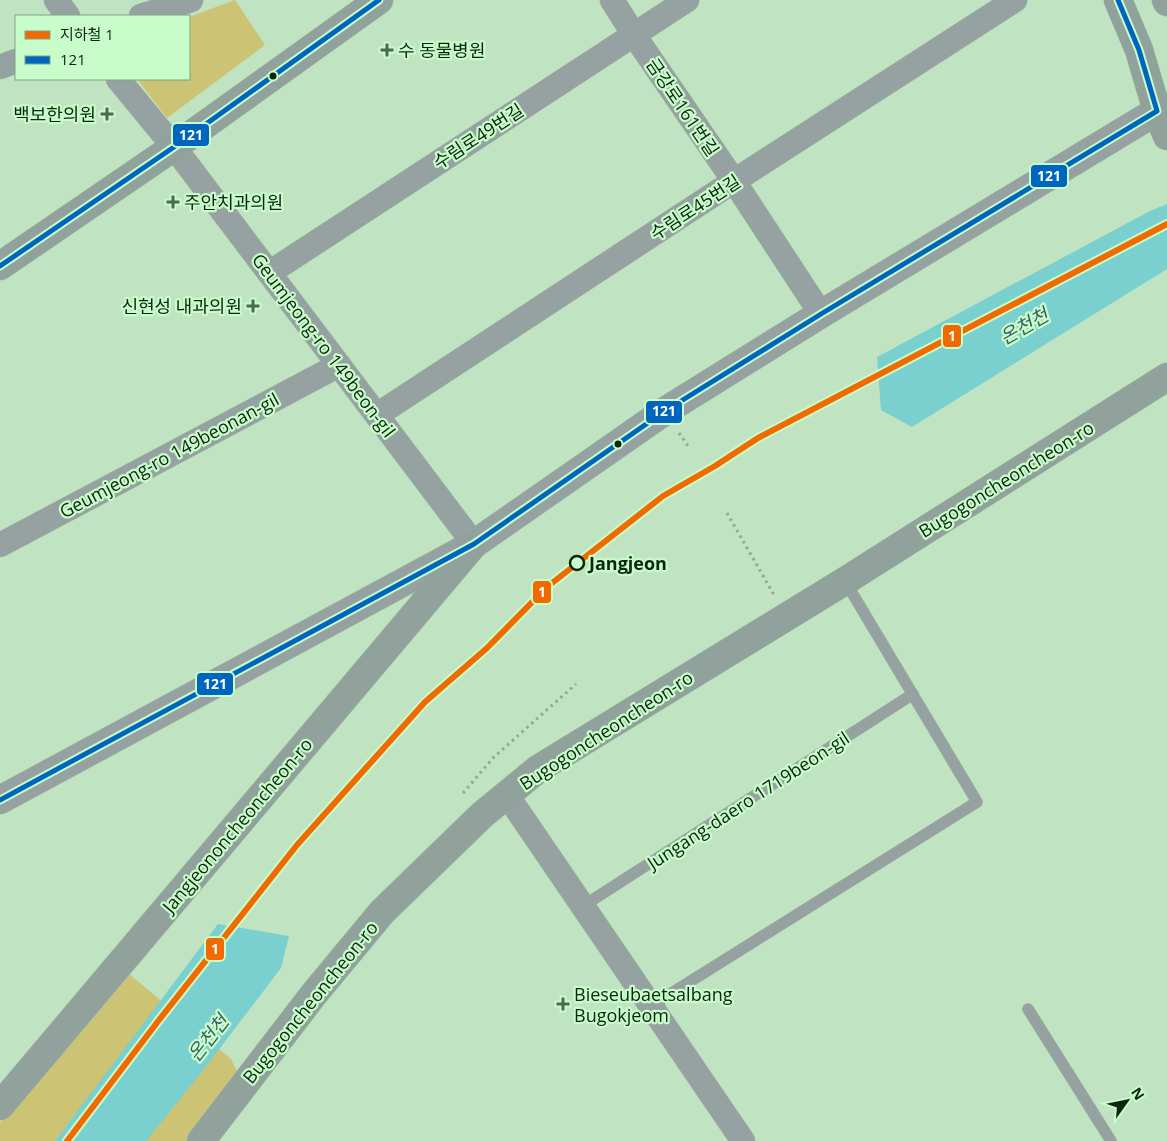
<svg xmlns="http://www.w3.org/2000/svg" width="1167" height="1141" font-family="'Open Sans','Noto Sans KR',sans-serif">
	<style>
		.green { fill: #ccc375 }
		.water { fill: #79d0cf }
		.lines { fill: none; stroke-linecap: round; stroke-linejoin: round }
		.service-casing { stroke: #a2bfa3; stroke-width: 12 }
		.minor-casing { stroke: #a2bfa3; stroke-width: 25 }
		.tertiary-casing { stroke: #a2bfa3; stroke-width: 29 }
		.secondary-casing { stroke: #a2bfa3; stroke-width: 29 }
		.path { stroke: #93a799; stroke-width: 3; stroke-dasharray: 2.5 4; stroke-linecap: butt }
		.service { stroke: #96a2a1; stroke-width: 11 }
		.minor { stroke: #96a2a1; stroke-width: 24 }
		.tertiary { stroke: #96a2a1; stroke-width: 28 }
		.secondary { stroke: #91a29c; stroke-width: 28 }
		.bus-1-casing { stroke: #c8fcca; stroke-width: 9 }
		.bus-1 { stroke: #0065bd; stroke-width: 5 }
		.metro-1-casing { stroke: #c8fcca; stroke-width: 10 }
		.metro-1 { stroke: #f06a00; stroke-width: 6 }
		.poi-dot { fill: #4c684d; stroke: #c8fcca; stroke-width: 2 }
		.bus-dot { fill: #0d260f; stroke: #c8fcca; stroke-width: 2 }
		.stop-dot { fill: #c8fcca; stroke: #0d260f; stroke-width: 2.5 }
		.labels { text-anchor: middle; dominant-baseline: central; stroke-width: 4.5; stroke-linejoin: round; paint-order: stroke }
		.poi-label { font-size: 18px; fill: #0d260f; stroke: #c8fcca; text-anchor: start }
		.street-label { font-size: 18px; fill: #0d260f; stroke: #c8fcca }
		.stop-label { font-size: 18px; font-weight: bold; fill: #0d260f; stroke: #c8fcca; text-anchor: start }
		.water-label { font-size: 19px; font-style: italic; fill: #3c5e62; stroke: #c8fcca }
		.line-badge { stroke: #c8fcca; stroke-width: 2 }
		.badge-label { font-size: 14px; text-anchor: middle; font-weight: bold; fill: #fff }
	</style>
	<rect width="100%" height="100%" fill="#c0e3c1"/>
	<path class="green" d="M235,0l30,45 -98,73 -30,-39h52v-62z
		M128,973l103,86 9,18 -49,64h-191v-18z"/>
	<path class="water" d="M1167,204v65l-255,158 -31,-17 -4,-53 273,-146z
		M218,924l71,12 -8,32 -80,105 -55,68h-91z"/>
	<g class="lines">
		<g class="service-casing">
			<path id="service" d="M583,906l330,-212
				M651,1006l326,-204 -132,-221
				M1028,1009l83,132"/>
		</g>
		<g class="minor-casing">
			<path id="minor" d="M56,0l12,16
				M612,0l22,35 100,146 87,133
				M141,16l50,-16
				M0,67l16,-6
				M118,79l56,68 300,397
				M269,273l418,-273
				M377,415l357,-234 281,-181
				M0,545l339,-180
				M507,795l236,346"/>
		</g>
		<g class="tertiary-casing">
			<path id="tertiary" d="M0,800l474,-256 191,-133 156,-97 336,-203"/>
		</g>
		<g class="secondary-casing">
			<path id="secondary" d="M1118,0l21,50 18,61 10,25
				M1166,0l1,2
				M0,266l174,-119 205,-147
				M0,1106l474,-562
				M201,1141l113,-147 68,-82 100,-97 56,-46 307,-188 322,-204"/>
		</g>
		<path class="path" d="M679,433l10,14
			M727,513l47,82
			M463,793l31,-36 82,-73"/>
		<use href="#service" class="service"/>
		<use href="#minor" class="minor"/>
		<use href="#tertiary" class="tertiary"/>
		<use href="#secondary" class="secondary"/>
		<g class="bus-1-casing">
			<path id="bus-1" d="M0,266l174,-119 205,-147
				M0,800l474,-256 191,-133 156,-97 336,-203 -18,-61 -21,-50"/>
		</g>
		<use href="#bus-1" class="bus-1"/>
		<g class="metro-1-casing">
			<path id="metro-1" d="M67,1141l92,-121 138,-175 128,-143 62,-54 60,-61 116,-91 52,-30 43,-28 409,-214"/>
		</g>
		<use href="#metro-1" class="metro-1"/>
	</g>
	<g class="poi-dot">
		<path d="M384.5 42.5h5v5h5v5h-5v5h-5v-5h-5v-5h5z"/>
		<path d="M104.5 106.5h5v5h5v5h-5v5h-5v-5h-5v-5h5z"/>
		<path d="M170.5 194.5h5v5h5v5h-5v5h-5v-5h-5v-5h5z"/>
		<path d="M250.5 298.5h5v5h5v5h-5v5h-5v-5h-5v-5h5z"/>
		<path d="M560.5 996.5h5v5h5v5h-5v5h-5v-5h-5v-5h5z"/>
	</g>
	<g class="bus-dot">
		<circle cx="273" cy="76" r="4.5"/>
		<circle cx="618" cy="444" r="4.5"/>
	</g>
	<circle class="stop-dot" cx="577" cy="563" r="7"/>
	<g class="labels">
		<g class="poi-label">
			<text x="398" y="50">수 동물병원</text>
			<text x="96" y="114" text-anchor="end">백보한의원</text>
			<text x="184" y="202">주안치과의원</text>
			<text x="242" y="306" text-anchor="end">신현성 내과의원</text>
			<text x="574" y="994">Bieseubaetsalbang<tspan x="574" dy="21">Bugokjeom</tspan></text>
		</g>
		<g class="street-label">
			<text transform="translate(683 107) rotate(56)">금강로161번길</text>
			<text transform="translate(478 136) rotate(-33)">수림로49번길</text>
			<text transform="translate(695 207) rotate(-33)">수림로45번길</text>
			<text transform="translate(324 345) rotate(53)">Geumjeong-ro 149beon-gil</text>
			<text transform="translate(169 455) rotate(-28)">Geumjeong-ro 149beonan-gil</text>
			<text transform="translate(1006 479) rotate(-32)">Bugogoncheoncheon-ro</text>
			<text transform="translate(606 730) rotate(-33)">Bugogoncheoncheon-ro</text>
			<text transform="translate(748 800) rotate(-33)">Jungang-daero 1719beon-gil</text>
			<text transform="translate(237 825) rotate(-50)">Jangjeononcheoncheon-ro</text>
			<text transform="translate(310 1002) rotate(-51)">Bugogoncheoncheon-ro</text>
		</g>
		<g class="stop-label">
			<text x="589" y="563">Jangjeon</text>
		</g>
		<g class="water-label">
			<text transform="translate(1024 326) rotate(-30)">온천천</text>
			<text transform="translate(208 1038) rotate(-52)">온천천</text>
		</g>
	</g>
	<g class="line-badge">
		<rect x="172" y="123" width="38" height="24" rx="5" fill="#0065bd"/>
		<rect x="1030" y="164" width="38" height="24" rx="5" fill="#0065bd"/>
		<rect x="942" y="324" width="20" height="24" rx="5" fill="#f06a00"/>
		<rect x="645" y="400" width="38" height="24" rx="5" fill="#0065bd"/>
		<rect x="532" y="580" width="20" height="24" rx="5" fill="#f06a00"/>
		<rect x="196" y="672" width="38" height="24" rx="5" fill="#0065bd"/>
		<rect x="205" y="937" width="20" height="24" rx="5" fill="#f06a00"/>
	</g>
	<g class="badge-label">
		<text x="191" y="140">121</text>
		<text x="1049" y="181">121</text>
		<text x="952" y="341">1</text>
		<text x="664" y="416">121</text>
		<text x="542" y="597">1</text>
		<text x="215" y="689">121</text>
		<text x="215" y="954">1</text>
	</g>
	<rect x="15" y="15" width="175" height="65" fill="#c8fcca" stroke="#7da67f"/>
	<rect x="25" y="31" width="25" height="8" fill="#f06a00" stroke="#7da67f"/>
	<text x="60" y="40" font-size="15" fill="#0d260f">지하철 1</text>
	<rect x="25" y="56" width="25" height="8" fill="#0065bd" stroke="#7da67f"/>
	<text x="60" y="65" font-size="15" fill="#0d260f">121</text>
	<g transform="translate(1127 1101) rotate(57)" stroke="#c8fcca" stroke-width="4" paint-order="stroke">
	<path d="M0-4L9 19L0 12L-9 19Z" fill="#0d260f"/>
	<text y="-8" font-size="14" font-weight="bold" text-anchor="middle" fill="#0d260f">N</text>
	</g>
</svg>
